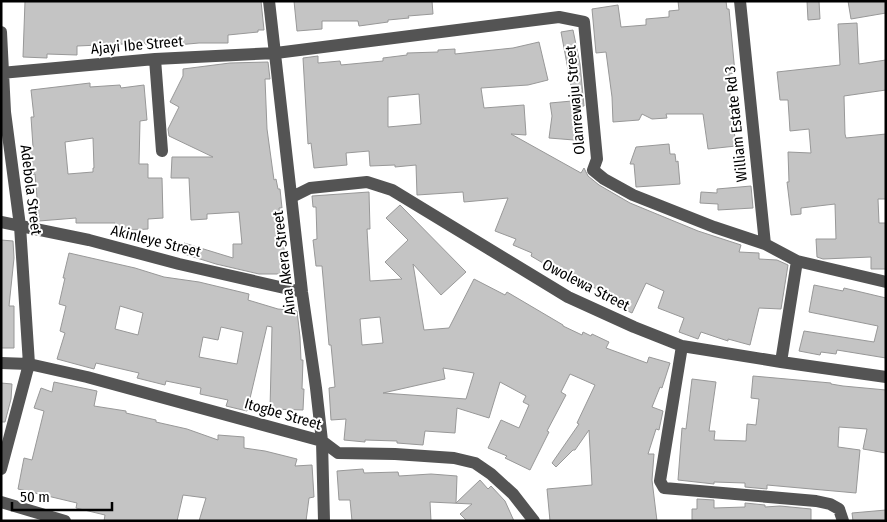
<svg xmlns="http://www.w3.org/2000/svg" width="887" height="522" font-family="'Fira Sans Condensed',sans-serif">
	<style>
		.building { fill: #c4c4c4; stroke: #989898; fill-rule: evenodd }
		.lines { fill: none; stroke-linecap: round; stroke-linejoin: round }
		.minor { stroke: #545454; stroke-width: 12 }
		.labels { text-anchor: middle; dominant-baseline: central; stroke-width: 4; stroke-linejoin: round; paint-order: stroke }
		.street-label { font-size: 15px; fill: #000; stroke: #fff }
	</style>
	<rect width="100%" height="100%" fill="#fff"/>
	<path class="building" d="M25,1h236l3,29h-6v2l-30,3v8h-29l-33,3 -1,-4 -19,3v-2l-69,3v9l-30,-1v4l-24,-1z
		M294,1h138l1,13 -25,2 1,2 -21,2v2l-29,4 -1,-5h-36v8l-25,2z
		M678,1h48l1,8h2l6,64 -6,1 2,42h4l2,14h-3l2,16 -28,3 -5,-35h-37l1,4 -15,1 -10,-5 -3,6 -26,2 -1,-25 -6,-45 -10,1 -4,-44 26,-4 3,22 25,-2v-6l23,-2v-6l10,-1z
		M807,1h12l1,18 -12,1z
		M848,1h38v12l-35,6z
		M857,23l2,41 27,-4v30l-42,6 1,38 1,4 40,-4v65h-8l1,24h7v46h-15v-12l-48,2 -6,-2 -1,-18h20l-1,-35 -34,4v6l-10,1 -4,-33h2l-1,-30 23,1 -2,-24 -19,2 -2,-31h-8l-3,-28 63,-7 -2,-41z
		M573,30l7,34 4,42 -9,1 -14,-75z
		M539,42l9,38 -20,5 -47,3 3,20 40,-3 2,30 -15,-1 70,39 3,-5 4,8 11,9 31,18 68,28 43,14 -2,7 20,1v6l18,1 11,5 -7,44 -22,-1 -9,37 -22,-6v2l-27,-9 -3,7 -19,-7 5,-14 -26,-10 6,-17 -18,-8 -14,30 -19,-9 3,-6 -68,-32 -17,-10 1,-3 -19,-8 3,-6 -21,-8 13,-33 -44,4 -1,-10 -46,3 -1,-30 -21,2v-2l-25,1 -1,-15 -23,2 1,12 -33,3 -3,-25 -3,1 -5,-86 15,-2v7l22,-2 1,4 42,-4v-3l24,-3v-2l31,-1v-2l17,-1v5l58,-6zM419,94l2,30 -33,3v-30z
		M268,62l2,17h-5l2,50 7,51 2,-1 2,10h2l2,19h-3l4,36h1v30h-25l-43,-10 -35,-11 3,-10 49,15v-14h9l-3,-32 -32,2v5l-16,1 -2,-42h-18l1,-21h41l-44,-21 -1,-7 11,-22 -9,-5 13,-26v-7l47,-6z
		M90,83v4l30,-2 1,3 23,-3 3,35 -7,1 -1,43h9v14h14l1,40 -15,1v10l-33,2v-8h-39v-5l-37,3 -4,-47 -3,1 -3,-27 4,-1 -2,-30h3l-3,-27zM93,138l1,30h-1v4l-25,2 -3,-32z
		M572,101l4,28 -2,11 -25,-2 3,-22 -2,-13z
		M669,144l1,10h5l1,8 2,-1 2,23 -44,3 -2,-23h-4l6,-17z
		M751,186l2,22 -35,2v-6l-18,-1 1,-11 16,1v-4z
		M369,192l1,37h-3l3,52 32,-2 -17,-17 23,-22 -22,-22 14,-13 66,67 -25,23 -28,-31 11,66 25,-2 25,-49 31,16 2,-3 56,33v1l19,9 1,-3 8,4 1,-2 17,8 -3,6 41,15 2,-6 21,6 -8,25 -2,-1 -8,20 11,4 -4,19 -3,-1 -8,25h6l-2,26 5,41h-107l-3,-32 45,-4 -3,-55 -14,20h-2l-17,17 -4,-4 27,-39 -2,-1 18,-38 -25,-11 -9,18 5,3 -19,36 2,1 -19,38 -25,-12 2,-2 -19,-8 13,-28 18,8 10,-23 -6,-3 3,-6 -26,-14 -11,36 -32,-10 -2,25 -30,-2 -2,14 -26,-2v-2l-32,-1v2l-21,-2 2,-21 -15,1 -2,-32 6,-1 -4,-42h-2l-7,-79h-6l-3,-26 4,-1 -1,-32h-3l-1,-11zM380,317l3,26 -21,2 -2,-26zM443,368l31,5 -8,26 -83,-6 62,-14z
		M1,240l12,1 1,17 -5,48h5v42h-13z
		M69,253l66,15 29,9 35,5 50,12 -1,6 30,9 19,2 3,26 1,23h2l-1,29h2l-1,21 -33,-1 2,-82 -5,-1 -20,85 -21,-5 2,-6 -28,-6 1,-6 -35,-7 -1,4 -28,-7 2,-5 -43,-10 -2,6 -37,-10 8,-26 -5,-2 6,-25 -7,-2 6,-26h-2zM120,306l23,7 -5,22 -23,-6zM221,327l22,5 -6,32 -38,-7 4,-20 15,3z
		M814,285l29,6 1,-3 42,10v60l-49,-8 -1,4 -15,-2 -1,3 -21,-4 5,-20 70,11 4,-16 -69,-14z
		M753,376l78,7v1l12,2 43,4v63l-23,-4 4,-20 -28,-2 -1,20 22,3 -4,43 -89,-8v4l-22,-2v-4l-31,-1v2l-36,-4 4,-52 4,1 6,-50 24,3 -7,49h6l-1,9 32,1 1,-17 9,1 3,-26 -8,-1z
		M54,382l43,9 -3,15 32,5v2l30,7v2l31,7 31,11v-5l26,2v11l21,3 32,8 -2,7 17,-1 2,32 -5,1 -3,23h-107l7,-23 -23,-3 -6,26h-73l1,-6 -29,-7 1,-5 -59,-14 6,-31 8,2 12,-49 -10,-3 7,-20 11,4z
		M1,383l11,1 -1,15 -6,23h-4z
		M363,469l1,4 34,-1 1,4 32,-2 26,2 -1,27 24,-23 8,9 3,-3 14,15 9,20h-47l-7,-7 12,-10 -42,-2 1,19h-79l-2,-21h-11l-2,-29z
		M697,499l17,1v8l31,-1v-4l20,2v2l15,-1 31,3v12h-119v-12h5z
		M886,510v11h-33l-1,-8z"/>
	<g class="lines">
		<path class="minor" d="M269,1l33,291 14,96 6,53 2,80
			M740,1l25,243
			M1,32l4,80 15,114 9,138 -28,105
			M155,59l7,92
			M1,73l154,-14 121,-6 283,-36 25,5 13,137 -4,11 11,9 29,16 81,32 51,17 32,17 89,21
			M292,197l18,-9 57,-6 25,8 176,107 66,30 48,19 99,16 105,15
			M1,222l88,18 90,24 123,28
			M682,346l-22,135 4,7 152,13 14,3 9,5 4,12
			M781,362l16,-101
			M1,363l28,1 58,13 235,64 16,12 57,1 59,4 21,5 16,11 22,20 21,27
			M1,502l64,19"/>
	</g>
	<g class="labels">
		<g class="street-label">
			<text transform="translate(137 45) rotate(-5)">Ajayi Ibe Street</text>
			<text transform="translate(575 100) rotate(-95)">Olanrewaju Street</text>
			<text transform="translate(736 124) rotate(-96)">William Estate Rd 3</text>
			<text transform="translate(31 190) rotate(83)">Adebola Street</text>
			<text transform="translate(156 241) rotate(14)">Akinleye Street</text>
			<text transform="translate(284 263) rotate(-97)">Aina Akera Street</text>
			<text transform="translate(586 285) rotate(27)">Owolewa Street</text>
			<text transform="translate(283 414) rotate(16)">Itogbe Street</text>
		</g>
	</g>
	<rect width="887" height="522" fill="none" stroke="#000000" stroke-width="5"/>
	<path d="M12 502v8h100v-8" fill="none" stroke="#000000" stroke-width="2.5"/>
	<text x="20" y="502" font-size="15" fill="#000000" stroke="#ffffff" stroke-width="4" paint-order="stroke">50 m</text>
</svg>
